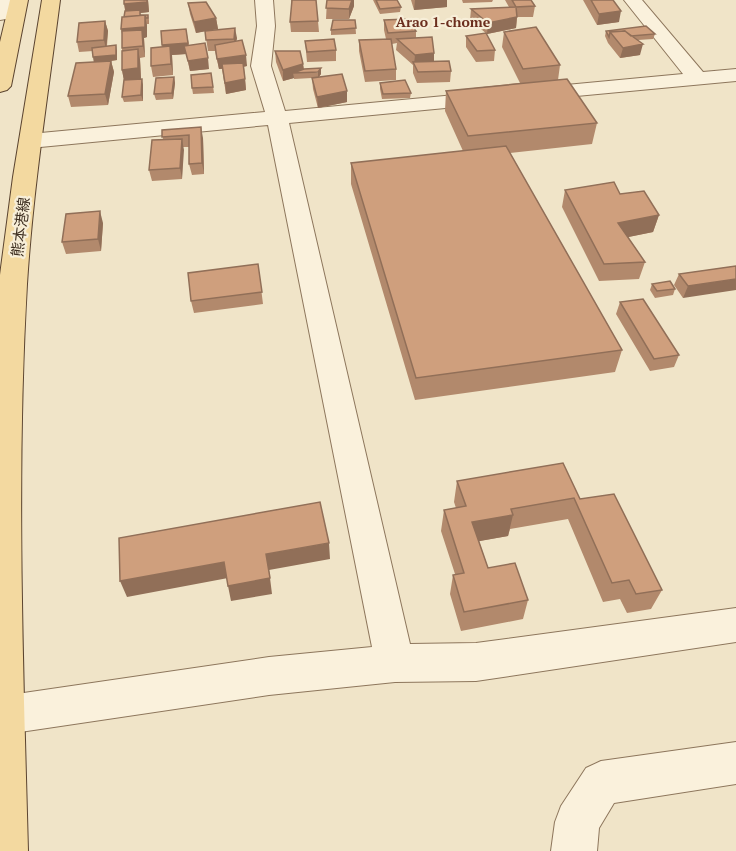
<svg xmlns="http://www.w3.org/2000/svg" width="736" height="851" font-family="'PT Serif','Noto Sans JP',serif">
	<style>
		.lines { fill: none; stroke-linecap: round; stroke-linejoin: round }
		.minor-casing { stroke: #8d765c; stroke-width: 2 }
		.major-casing { stroke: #5b4430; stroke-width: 2 }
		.minor { fill: #faf1dc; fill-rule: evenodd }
		.major { fill: #f3d9a0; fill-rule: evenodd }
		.wall { fill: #b2896c }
		.shaded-wall { fill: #916f58 }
		.building { fill: #cf9f7d; stroke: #916f58; stroke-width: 1.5 }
		.labels { text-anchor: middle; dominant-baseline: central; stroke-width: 4.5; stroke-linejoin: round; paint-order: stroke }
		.far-neighbourhood-label { font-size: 14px; font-weight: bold; fill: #6b2e1e; stroke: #f7eed8 }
		.street-label { font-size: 15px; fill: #3d2e20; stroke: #f7eed8 }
	</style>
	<rect width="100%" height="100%" fill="#f0e4c8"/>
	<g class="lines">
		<g class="minor-casing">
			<path id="minor" d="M0,0h13l-7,19 -6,1z
				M255,0h18l2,26 -4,40 14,45 202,-19 7,2 3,4 -3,4 -7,2 -198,19 121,521 66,-1 260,-35v34l-260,39 -81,1 -126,13 -269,40v-38l3,-1 266,-39 103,-10 -104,-522 -238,23 -8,-2 -3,-5 3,-5 8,-2 235,-22 -14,-46 6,-40z
				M624,0h18l61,72 33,-3v12l-202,19 -7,-2 -3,-4 3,-4 7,-2 149,-14z
				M736,742v42l-122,19 -15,25 -2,23h-46l4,-29 6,-16 25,-38 15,-7z"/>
		</g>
		<g class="major-casing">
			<path id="major" d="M10,0h18l-17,86 -4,4 -7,2v-50z
				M42,0h18c-12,94 -27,189 -33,284 -11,189 -4,378 1,567h-28v-576l13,-98z"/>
		</g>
		<use href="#minor" class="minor"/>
		<use href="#major" class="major"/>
	</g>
	<path class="wall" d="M124,0h24l1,12 -9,1 1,2h7l1,5v4h-2v13l-3,1 1,19 -5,1 1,21 2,6v16l-19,1 -2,-5 2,-17 -2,-10v-22l3,-37z
		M291,0h25l3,32h-28l-1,-10 2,-19z
		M327,0h27v6l-5,13h-23z
		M373,0h24l4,7 -1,5 -20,2z
		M411,0h36v7l-33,3z
		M462,0h31l-1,2 -29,1z
		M505,0h26l4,6 -2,11h-16l-1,11 -29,6 -17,-14 1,-11 38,-2z
		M583,0h30l6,22 -22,3z
		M188,3l28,15 2,11 -9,1 28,8 -1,3 11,25 -3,1 2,23 -20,4 -4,-25h-3l-4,-18h-7l-3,-20 -9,2 -6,-19z
		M355,20l1,14 -25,1v-5z
		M384,20l32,11v7l18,23 17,10 -1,11 -33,1 -4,-10v-8l-17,-15 1,-7 -5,1 4,25v11l-31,2 -6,-31v-11l27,-1 -2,-9z
		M105,21l3,10 -1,15 10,5v9l-6,1 3,11 -6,33 -37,2 -3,-11 26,-34 -1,-11 -14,1 -2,-10z
		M186,29l3,16 20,24 -19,2 -4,-17 -14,1 1,20 -20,2 -2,-11 12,-19z
		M606,31l49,3 -2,5 -15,1 2,15 -20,3 -12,-15 -3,-7z
		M504,32l56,33 -2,15 39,43 -5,21 -82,9 112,197 -7,22 -200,28 -64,-216v-21l112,-12 -18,-40 1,-20 74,-8 -18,-36z
		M466,36l29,14 -1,11 -18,1 -10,-15z
		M305,41l31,9v11l-29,1z
		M275,51l28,13 1,5 17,5 -2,3 28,25 -29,6 -5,-19 -1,-11 -18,1v-1l-11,3 -7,-19z
		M211,73l3,20 -21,1 -1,-6z
		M174,77l1,6 -2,16 -17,1 -2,-6z
		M380,83l31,10 -1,5 -28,1 -2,-10z
		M162,130l41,8 1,36 -12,1 -3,-11v-17h-6l-1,32 -30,2 -3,-11 14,-30z
		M565,190l55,4 39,21 -6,17 -25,5 17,25 -6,17 -40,2 -37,-74z
		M103,223l-2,28 -35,3 -4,-12z
		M258,264l5,40 -69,9 -3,-12z
		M736,266l-53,32 -9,-13 5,-11z
		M652,284l23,5 -2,6 -18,3 -5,-8z
		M620,302l59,53 -5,12 -24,4 -34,-57z
		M457,481l123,18 82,91 -11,19 -24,4 -7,-14 -17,3 -35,-83 -58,10 -2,7 -29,5 9,27 40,32 -5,19 -62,12 -11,-37 3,-19 2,-1 -14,-43 3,-21 12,-2 -2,-6z"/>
	<path class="shaded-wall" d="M148,0l1,12 -9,1 1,3 -15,-2 -2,-10z
		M352,0h2v6l-5,13v-10z
		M415,0h32v7l-33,3z
		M621,11l-2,11 -22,3 2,-11z
		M145,15l2,11v11l-3,1 1,19 -2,-11 -20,-7 -2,-10z
		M517,17l-1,11 -29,6 1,-11z
		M216,18l2,11 -22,4 -2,-11z
		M105,21l3,10 -2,19 -2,-10z
		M235,28l2,10 -2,11 -1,-10z
		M188,43l2,10 -6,-7 2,8 -14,1 1,20 -2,-11 -7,-8 -2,-11z
		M643,44l-3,11 -20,3 3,-10z
		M116,45l1,6v9l-23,3 -1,-6z
		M138,49l2,11 1,19 -17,2 -2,-11z
		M434,53v11l-20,1 1,-10z
		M246,55l1,11 -28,3 -2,-10z
		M208,58l1,11 -19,2 -2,-10z
		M111,61l3,11 -6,33 -3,-11z
		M303,64l1,9h-11l1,5 -11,3v-11z
		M321,68v6l-3,4v-6z
		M174,77l1,6 -2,16 -1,-6z
		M142,79l1,6v16l-2,-6z
		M245,79l1,11 -20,4 -1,-11z
		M347,91v11l-29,6 -1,-11z
		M201,127l2,11 1,36 -2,-11z
		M182,139l2,11 -2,29 -2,-11z
		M100,211l3,12 -2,28 -3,-12z
		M659,215l-6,17 -39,8 4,-17z
		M736,279v11l-53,8 5,-12z
		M513,515l-5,21 -39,7 3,-21z
		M329,543l1,16 -61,11 3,24 -41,7 -3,-15 38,-32z
		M224,562l4,16 -101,19 -7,-16z"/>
	<path class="building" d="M124,0h23v2l-23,2z
		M292,0h24l2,21 -28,1z
		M327,0h25l-3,9 -23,-1z
		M376,0h21l4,7 -21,2z
		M512,0h19l4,6 -19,1 1,10 -29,6 -17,-14 45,-2z
		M591,0h22l8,11 -22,3z
		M206,2l10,16 -22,4 -6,-19z
		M140,10v5h8v3h-2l-1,-3 -21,2 1,-6z
		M145,15v12l-24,2 1,-12z
		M408,19l8,12 -28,2 -4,-13z
		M333,20h22l1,8 -25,2z
		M105,21l-1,19 -27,2 2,-19z
		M646,26l9,8 -24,2 -6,-5 -15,1 -1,5 -3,-6z
		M536,27l24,38 -37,4 -19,-37z
		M235,28l-1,11 -28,1 -1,-9z
		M186,29l2,14 -26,2 -1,-14z
		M142,30l1,16 -21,2v-17z
		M625,31l18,13 -20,4 -13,-16z
		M486,33l9,17 -18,1 -11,-15z
		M432,37l2,16 -19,2 -18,-16z
		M334,39l2,11 -29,2 -2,-11z
		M391,39l5,30 -31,2 -6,-31z
		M242,40l4,15 -29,4 -2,-14z
		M205,43l3,15 -20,3 -4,-15z
		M116,45v10l-23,2 -1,-9z
		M170,46l1,18 -20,2v-18z
		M138,49v19l-16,2v-19z
		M275,51h25l3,13 -20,6z
		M111,61l-6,33 -37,2 8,-33z
		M449,61l2,10 -33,1 -5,-10z
		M243,63l2,16 -20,4 -3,-19z
		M321,68l-3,4 -25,1 11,-4z
		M211,73l2,14 -21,1 -1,-13z
		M342,74l5,17 -30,6 -5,-19z
		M174,77l-2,16 -18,1 2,-16z
		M142,79l-1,16 -19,2 2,-17z
		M567,79l30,44 -129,13 -22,-45z
		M405,80l6,13 -28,1 -3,-11z
		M201,127l1,36 -13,1v-29l-27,2v-7z
		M182,139l-2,29 -31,2 3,-30z
		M506,146l116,204 -206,28 -65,-215z
		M614,182l6,12 24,-3 15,24 -41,8 27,39 -41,2 -39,-74z
		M100,211l-2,28 -36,3 4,-28z
		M258,264l4,28 -71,9 -3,-28z
		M736,266v13l-48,7 -9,-12z
		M670,281l5,8 -18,2 -5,-7z
		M643,299l36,56 -25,4 -34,-57z
		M563,463l17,36 34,-5 48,96 -26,4 -7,-14 -17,3 -38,-85 -63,11 2,6 -41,7 16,46 27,-5 13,37 -64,12 -11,-37 11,-2 -20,-63 22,-4 -9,-25z
		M320,502l9,41 -63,11 4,24 -42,8 -4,-24 -104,19 -1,-43z"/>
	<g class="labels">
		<g class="far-neighbourhood-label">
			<text x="443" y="21">Arao 1-chome</text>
		</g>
		<g class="street-label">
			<text transform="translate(20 227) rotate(-83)">熊本港線</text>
		</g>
	</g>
</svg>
